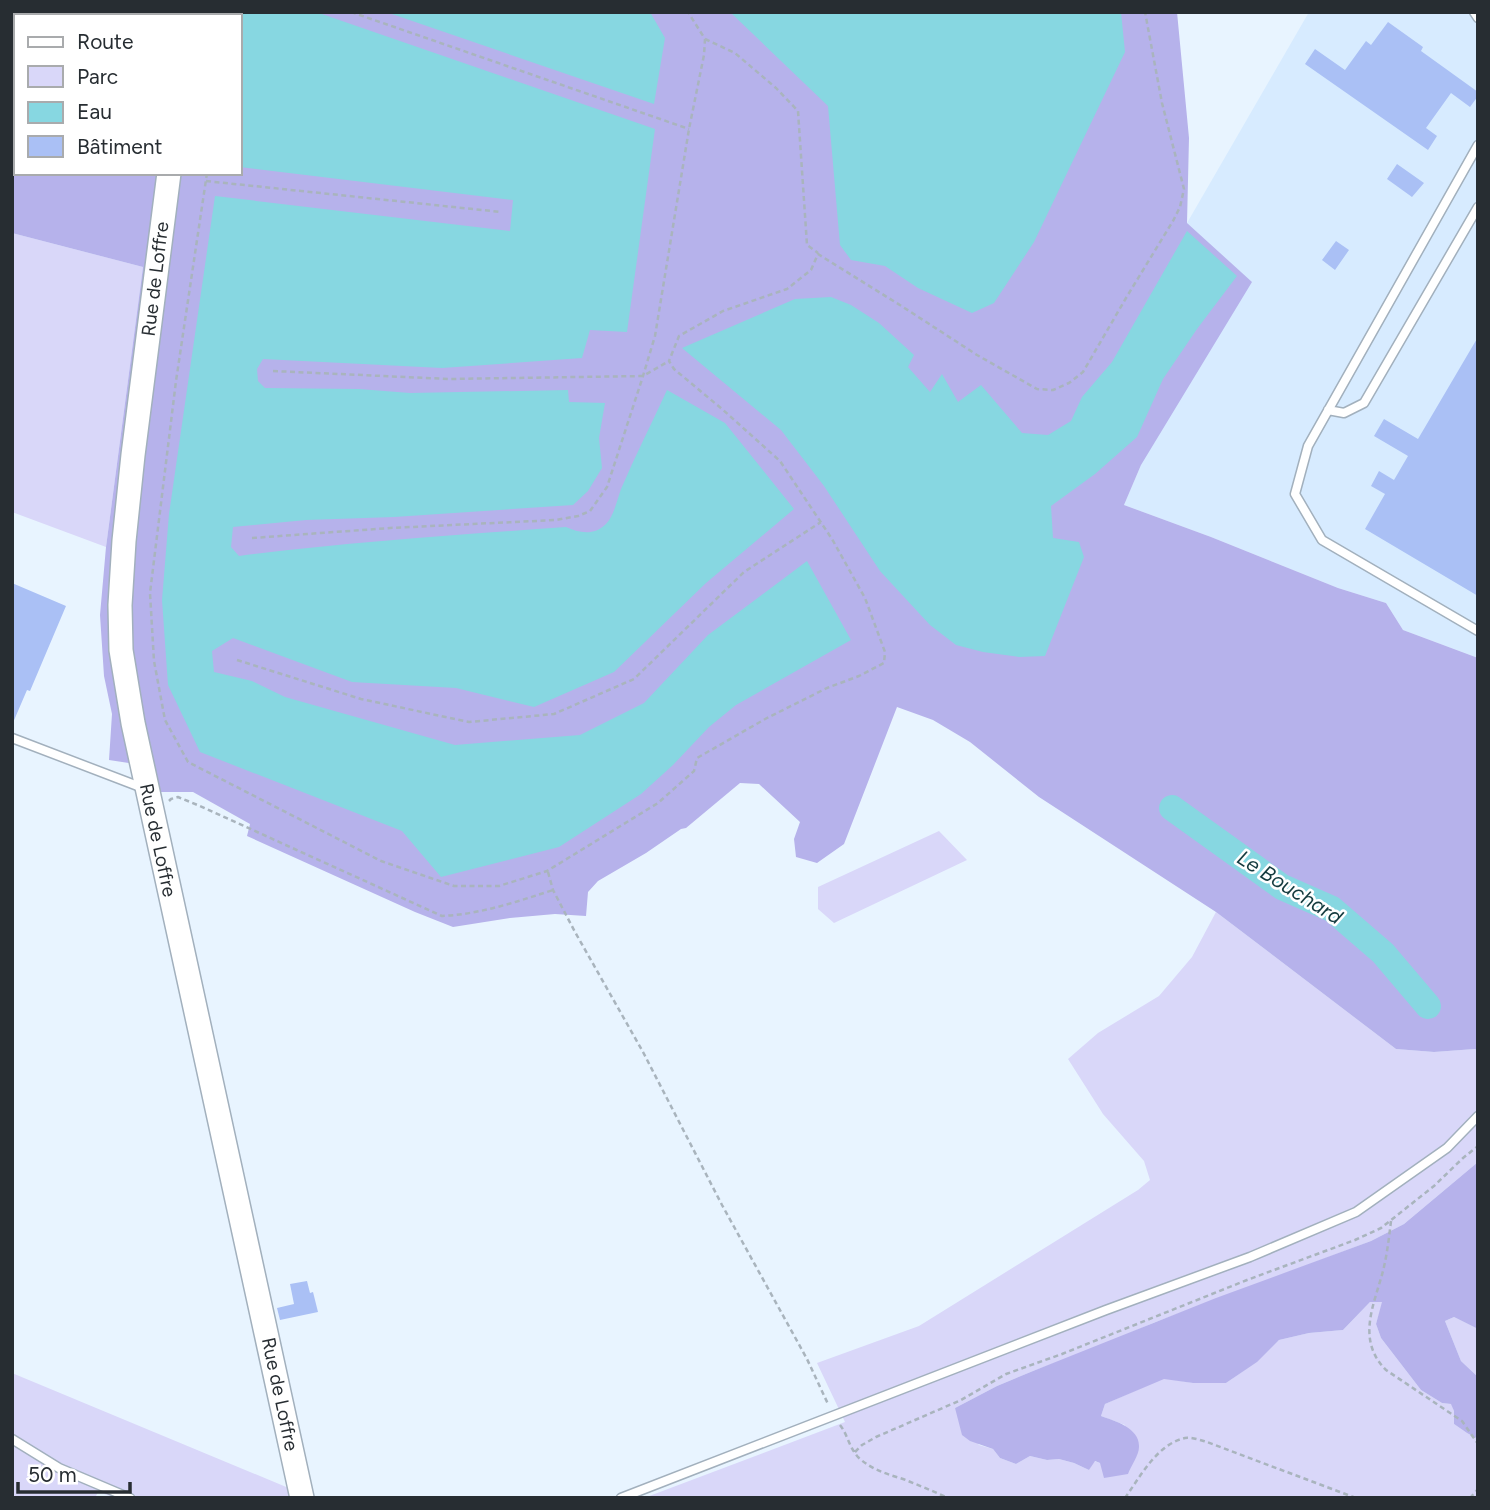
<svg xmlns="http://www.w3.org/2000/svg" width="1490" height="1510" font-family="Figtree,sans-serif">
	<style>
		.built { fill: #d7ebff }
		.green { fill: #d9d7f9 }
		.forest { fill: #b6b2eb }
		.water { fill: #87d7e1 }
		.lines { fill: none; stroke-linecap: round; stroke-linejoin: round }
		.river { stroke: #87d7e1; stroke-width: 26 }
		.building { fill: #aac0f5 }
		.lane-casing { stroke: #a2b0bd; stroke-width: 11 }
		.secondary-casing { stroke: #a2b0bd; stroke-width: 26 }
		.path { stroke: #a9b4bd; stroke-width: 2.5; stroke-dasharray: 5 3.5; stroke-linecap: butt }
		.lane { stroke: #fff; stroke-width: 8 }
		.secondary { stroke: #fff; stroke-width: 23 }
		.labels { text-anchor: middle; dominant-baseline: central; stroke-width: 5; stroke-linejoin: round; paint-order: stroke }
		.street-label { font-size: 19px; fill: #272d32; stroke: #fff }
		.water-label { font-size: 21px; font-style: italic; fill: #143b3f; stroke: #fff }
	</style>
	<rect width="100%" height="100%" fill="#e8f4ff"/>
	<path class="built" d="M1309,12h169v646l-75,-28 -17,-27 -48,-15 -127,-51 -87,-32 17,-40 46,-242z"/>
	<path class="green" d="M12,233l131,34 -37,280 -94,-35z
		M939,831l28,29 -133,63 -16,-14v-22z
		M1216,912l180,137 38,3 41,-3 3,2v111l-74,62 -33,17 -218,82 -56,24 -64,24 -36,15 -42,22 24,37 14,4 7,9 16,6 14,-8 17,4 12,-1 15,4 15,7 5,-9 6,2 25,-38 -24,-9 4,-12 59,-26 29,5h33l30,-21 23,-22 30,-7 34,-3 27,-28h13l-7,22 5,14 40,52 21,13 10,1 2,7v13l13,9 11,6v59h-834l201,-76 -28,-59 102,-37 219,-136 12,-10 -6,-19 -41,-47 -35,-55 30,-26 61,-37 33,-39z
		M1454,1317l24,12v48l-17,-16 -16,-40z
		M12,1373l279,116 2,9h-177l-18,-6 -3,6h-83z"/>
	<path class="forest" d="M71,12h1106l12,126 -2,85 65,59 -111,183 -17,40 87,32 127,51 48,15 17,27 75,28v393l-3,-2 -41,3 -38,-3 -180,-137 -177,-115 -69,-55 -37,-22 -36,-13 -53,137 -27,19 -21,-6 -2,-18 6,-17 -41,-38 -19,-1 -54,45 -5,1 -35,24 -48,28 -10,11 -2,24 -31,-2 -45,4 -57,9 -38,-15 -168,-76 3,-12 -57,-32h-33l-5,-25 -46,-7 3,-46 -8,-38 -4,-61 6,-68 37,-280 -131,-34v-94l2,-2 -2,-3v-79h4v118h224v-157h-167z
		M1478,1162v167l-24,-12 -9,4 16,40 17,16v62l-11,-6 -13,-9v-13l-3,-7 -9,-1 -21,-13 -40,-52 -5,-14 6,-22h-12l-27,28 -34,3 -30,7 -22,22 -31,21h-33l-29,-4 -59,25 -4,12c14,5 39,12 38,31 0,8 -8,19 -11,27l-24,4 -4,-15 -5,-2 -6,9 -15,-7 -15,-4 -12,1 -17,-4 -14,8 -16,-6 -7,-9 -23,-8 -8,-6 -7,-27 42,-22 36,-15 183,-73 155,-57 33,-17z"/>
	<path class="water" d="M12,12h59l2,4h-57v39h-4z
		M233,12h83l339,117 -28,203 -37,-2 -8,28 -140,10 -179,-9 -6,10 1,12 7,7 94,1 51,4 158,-3 1,12 36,1 -6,35 3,30 -14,23 -15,14 -179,12 -88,3 -73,7 -2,20 8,9c109,-14 218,-21 327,-29 13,6 28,9 40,-3 8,-8 11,-24 15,-35 14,-33 31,-66 46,-99l58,33 69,86 -88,74 -92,89 -80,35 -78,-19 -104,-6 -119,-44 -21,13 2,21 38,9 33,16 170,48 125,-10 64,-32 64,-68 99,-74 44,79 -115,65 -27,22 -36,38 -32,29 -82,53 -118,30 -39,-46 -202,-79 -32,-67 -6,-85 7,-86 46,-318 295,35 3,-31 -273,-33v-151h-7z
		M386,12h264l15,26 -11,66z
		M730,12h391l4,40 -91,190 -40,61 -22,10 -54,-25 -33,-22 -34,-6 -11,-15 -12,-139z
		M1187,231l50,45 -40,53 -34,50 -26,58 -42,37 -44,32 2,32 26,4 5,15 -39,99 -26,1 -36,-5 -27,-7 -26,-20 -50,-54 -56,-85 -43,-56 -99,-82 113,-49 36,-2 20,8 28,18 35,32 -6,12 22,25 12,-18 16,28 23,-17 41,48 26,2 23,-14 11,-24 30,-35z"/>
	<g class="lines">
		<path class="river" d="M1172,808l110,79 50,22 51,44 45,53"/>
	</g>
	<path class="building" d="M1388,22l35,25 -2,4 57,41v4l-8,11 -19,-14 -25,35 11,8 -9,14 -123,-86 10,-15 30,21 21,-29 5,4z
		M1397,164l27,19 -12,14 -25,-18z
		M1336,241l13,9 -14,20 -13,-10z
		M1478,337v259l-113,-67 20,-35 -14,-8 8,-15 15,9 14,-24 -34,-20 10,-17 34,20z
		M12,583l54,23 -36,85 -3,-1 -15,35z
		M307,1281l3,12 3,-1 5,20 -38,8 -3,-12 17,-4 -4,-20z"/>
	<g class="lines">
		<g class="lane-casing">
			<path id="lane" d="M1474,12l4,6
				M1478,145l-170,301 -13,48 27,46 156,91
				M1328,410l16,3 20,-10 114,-196
				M12,738l131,50
				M12,1439l47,29 71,30
				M621,1498l485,-188 144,-53 106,-45 91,-64 31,-32"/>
		</g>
		<g class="secondary-casing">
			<path id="secondary" d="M183,16v-4
				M169,173l-36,282 -9,86 -4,64 1,45 12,73 169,775"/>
		</g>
		<path class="path" d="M351,12l338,117
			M222,16v-4
			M705,39l30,14 41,35 22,23 9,134 11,8
			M207,173l-31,208 -26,212 4,68 11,59 23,42 193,99 73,25h45l48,-15 111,-68 36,-32 3,-13 70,-40 60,-30 32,-12 25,-13 1,-11 -20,-54 -33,-59 -52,-78 -58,-52 -48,-40 -5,-8 10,-25 44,-25 64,-22 24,-19 7,-16 85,53 74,48 60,34 16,1 16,-7 14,-11 43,-74 47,-77 7,-14 4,-18 -22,-86 -17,-91
			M206,181l295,31
			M273,371l176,8 194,-3 26,-15
			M252,538l138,-10 166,-8 22,-4 12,-5 17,-24 36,-111 12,-40 34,-207 15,-74 1,-16 -17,-27
			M237,660l124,39 108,23 85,-8 80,-35 110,-107 77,-50
			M169,801l2,-2 7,-2 22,9 242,110c39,-2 74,-14 111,-26
			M548,872l5,18 22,42 68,120 79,153 85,154 21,45
			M1391,1221c-2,17 -4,34 -8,50 -9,34 -27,69 3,99l76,51 16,23
			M840,1425c8,10 9,23 19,33 13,12 28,16 44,21 15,6 30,12 45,19
			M855,1452l7,-7 14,-8 85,-37 45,-26 56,-20 185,-74 108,-40 26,-12 53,-42 29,-28 15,-12
			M1125,1498c15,-21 32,-54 60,-60 6,-1 15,2 22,4l149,56
			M1470,1498l8,-9"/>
		<use href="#lane" class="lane"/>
		<use href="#secondary" class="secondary"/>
	</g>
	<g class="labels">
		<g class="street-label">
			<text transform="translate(155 279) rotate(-83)">Rue de Loffre</text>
			<text transform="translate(158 840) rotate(78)">Rue de Loffre</text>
			<text transform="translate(280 1394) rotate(78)">Rue de Loffre</text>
		</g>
		<g class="water-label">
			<text transform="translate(1290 887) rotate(32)">Le Bouchard</text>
		</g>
	</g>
	<rect width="1490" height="1510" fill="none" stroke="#272d32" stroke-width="28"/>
	<rect x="14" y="14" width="228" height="161" fill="#ffffff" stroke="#a9abad" stroke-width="2"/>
	<rect x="28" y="37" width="35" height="10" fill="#ffffff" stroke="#a9abad" stroke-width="2"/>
	<text x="77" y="49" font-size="21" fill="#272d32">Route</text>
	<rect x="28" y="66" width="35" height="21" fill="#d9d7f9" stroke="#a9abad" stroke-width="2"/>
	<text x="77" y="84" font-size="21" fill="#272d32">Parc</text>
	<rect x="28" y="102" width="35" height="21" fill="#87d7e1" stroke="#a9abad" stroke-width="2"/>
	<text x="77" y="119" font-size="21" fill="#272d32">Eau</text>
	<rect x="28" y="136" width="35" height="21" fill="#aac0f5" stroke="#a9abad" stroke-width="2"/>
	<text x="77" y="154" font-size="21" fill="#272d32">Bâtiment</text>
	<path d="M18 1482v10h112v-10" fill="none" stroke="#272d32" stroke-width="3.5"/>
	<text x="28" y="1482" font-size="21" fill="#272d32" stroke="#ffffff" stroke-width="5" paint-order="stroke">50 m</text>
</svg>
